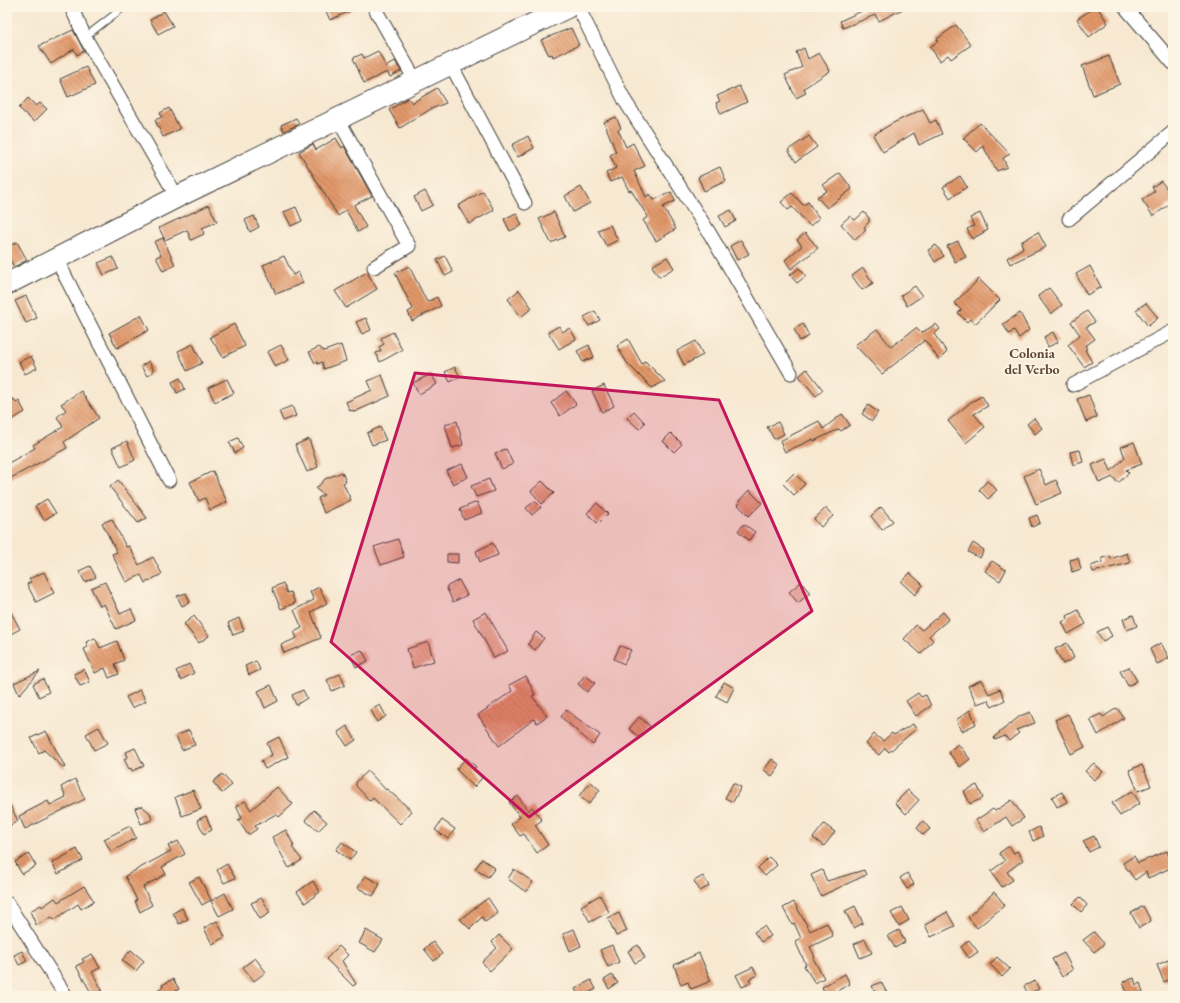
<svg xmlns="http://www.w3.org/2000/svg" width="1180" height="1003" font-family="'EB Garamond',serif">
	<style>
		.building { fill: url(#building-back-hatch) }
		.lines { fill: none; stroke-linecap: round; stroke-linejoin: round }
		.service-casing { stroke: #3d3b37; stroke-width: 8 }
		.minor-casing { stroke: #3d3b37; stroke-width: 15 }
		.trunk-casing { stroke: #3d3b37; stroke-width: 23 }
		.service { stroke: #fff; stroke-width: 6 }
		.minor { stroke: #fff; stroke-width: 13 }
		.trunk { stroke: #fff; stroke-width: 21 }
		.marked { fill: #c2185b; fill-opacity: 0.2; stroke: #c2185b; stroke-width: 3; stroke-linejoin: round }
		.labels { text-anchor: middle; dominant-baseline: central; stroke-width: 3; stroke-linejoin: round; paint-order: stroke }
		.neighbourhood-label { font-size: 14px; font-weight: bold; fill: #614737; stroke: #fcf5e5 }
	</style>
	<defs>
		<pattern id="building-back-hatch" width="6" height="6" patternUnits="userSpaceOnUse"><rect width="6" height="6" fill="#e19769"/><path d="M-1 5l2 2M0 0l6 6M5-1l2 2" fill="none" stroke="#b67a56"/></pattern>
	</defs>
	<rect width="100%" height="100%" fill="#fcf5e5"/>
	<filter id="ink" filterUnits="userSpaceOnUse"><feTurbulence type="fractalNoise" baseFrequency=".025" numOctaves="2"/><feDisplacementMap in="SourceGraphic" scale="8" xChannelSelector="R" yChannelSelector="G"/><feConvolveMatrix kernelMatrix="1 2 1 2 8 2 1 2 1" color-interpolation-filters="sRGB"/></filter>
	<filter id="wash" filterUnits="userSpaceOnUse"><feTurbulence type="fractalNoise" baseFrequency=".012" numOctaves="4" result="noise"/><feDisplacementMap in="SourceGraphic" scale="16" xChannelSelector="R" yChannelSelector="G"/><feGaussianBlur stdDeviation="0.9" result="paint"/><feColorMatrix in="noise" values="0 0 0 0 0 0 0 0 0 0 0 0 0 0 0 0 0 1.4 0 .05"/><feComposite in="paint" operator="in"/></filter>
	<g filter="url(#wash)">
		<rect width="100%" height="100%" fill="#f7e8d1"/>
		<g id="blocks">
			<path class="building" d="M324,7h35l-29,13z
				M863,7h44l-28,14 -4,-6 -32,13 -3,-7 24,-11z
				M1095,7h2l11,16 -19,14 -12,-18z
				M164,11l9,15 -15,8 -8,-14z
				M956,25l15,20 -20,14 -3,-4 -8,6 -10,-14 8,-6 -1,-2z
				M571,28l8,17 -26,12 -1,-3 -3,1 -8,-15z
				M73,30l11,21 -7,4 -3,-6 -23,15 -12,-18z
				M804,48l4,11 11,-6 11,18 -26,17 2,5 -10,5 -11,-23 17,-8 -6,-15z
				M378,51l8,16 9,-6 6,10 -11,6 -3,-5 -23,11 -11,-25 9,-4 2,4z
				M1109,56l11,28 -27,11 -11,-29z
				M86,67l9,18 -27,12 -8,-18z
				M739,86l8,16 -26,12 -5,-11 4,-2 -3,-5z
				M437,88l9,15 -15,6 -31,19 -11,-18 19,-12 4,5z
				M28,98l8,8 4,-3 7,6 -13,13 -15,-14z
				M169,108l11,21 -17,8 -8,-17 7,-3 -2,-4z
				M923,109l7,14 6,-3 6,14 -23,11 -5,-12 -31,19 -10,-17 20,-12z
				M616,117l5,11 -3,2 8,17 7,-4 12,23 -11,5 12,26 4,-3 4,6 17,-8 4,9 -12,6 13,22 -20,12 -13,-21 5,-3 -17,-27 -2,1 -7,-14 -12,5 -4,-9 10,-5 -6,-13 6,-3 -12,-30z
				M296,118l3,6 -15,7 -3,-6z
				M980,123l30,31 -7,4 4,9 -10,4 -14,-25 -6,6 -14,-14z
				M528,136l6,12 -16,9 -6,-12z
				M809,136l8,11 -21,15 -8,-12z
				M336,138l6,10 2,-2 28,50 -18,9 12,22 -8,5 -12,-22 -8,6 -39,-64 14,-8 3,6z
				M720,167l6,14 -22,10 -6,-14z
				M840,173l12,16 -25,19 -10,-11 10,-6 -4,-6z
				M960,176l7,11 -17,11 -7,-11z
				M1161,181l12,16v5l-20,14 -11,-16 13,-9 -3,-4z
				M581,187l9,16 -17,9 -8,-16z
				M425,191l8,14 -12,6 -7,-14z
				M483,191l11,19 -25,14 -11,-18z
				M792,193l11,12 5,-3 11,16 -9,8 -18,-19 -4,3 -7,-8z
				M209,205l8,17 -15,6 2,6 -13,6 -4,-10 -22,10 -6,-12z
				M296,207l6,14 -11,5 -7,-14z
				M731,210l5,11 -11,6 -6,-11z
				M554,212l11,25 -14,6 -12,-24z
				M864,212l5,6v4l-5,5 2,3 -11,10 -14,-16 9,-8 5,4z
				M516,213l6,12 -12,6 -6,-12z
				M980,213l8,17 -16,9 -5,-10 7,-3 -4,-8z
				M254,216l5,11 -9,5 -5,-12z
				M610,225l8,15 -12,6 -8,-16z
				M1038,232l8,15 -36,17 -3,-6 16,-10 -2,-6z
				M805,233l13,15 -27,21 -6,-9 17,-14 -5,-6z
				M163,238l12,27 -12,6 -7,-14 5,-2 -7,-13z
				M741,240l8,14 -12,6 -7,-14z
				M958,241l8,16 -11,5 -8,-16z
				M17,242l10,18 -13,7 -7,-13v-7z
				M936,245l8,11 -9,6 -7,-12z
				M284,256l9,19 5,-3 5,11 -27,11 -13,-29z
				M445,256l8,16 -8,4 -8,-16z
				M113,257l5,12 -14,6 -6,-12z
				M667,257l7,11 -15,9 -7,-11z
				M409,266l18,36 10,-5 4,9 -29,15 -4,-9 5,-3 -18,-36z
				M1090,266l11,21 -14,8 -11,-21z
				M799,268l7,8 -9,7 -7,-8z
				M863,268l10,15 -11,7 -10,-14z
				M367,272l10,17 -31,19 -11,-17z
				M979,279l21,21 -25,24 -5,-5 -3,3 -9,-9 3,-3 -7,-7z
				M915,286l7,10 -15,10 -6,-11z
				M1049,288l13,17 -11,9 -13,-18z
				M519,290l13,18 -11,9 -13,-18z
				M26,296l11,22 -11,5 -11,-22z
				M1146,303l12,15 -10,8 -12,-16z
				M595,311l5,9 -11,6 -5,-9z
				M1087,311l8,11 -9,5 9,12 -10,7 2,3 -2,1 7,12 -8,5 -16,-22 12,-10 -9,-13z
				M1020,313l9,17 -10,8 -5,-8 -5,4 -6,-10z
				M141,315l8,15 -32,18 -8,-15z
				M366,318l5,12 -9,4 -6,-12z
				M234,324l11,22 -22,11 -13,-20z
				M803,324l6,12 -9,5 -6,-12z
				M936,324l4,5 -6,5 13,18 -8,8 -14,-20 -43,34 -27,-29 22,-16 14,18 25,-19 5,5z
				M559,326l3,6 8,-4 6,11 -17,10 -11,-17z
				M393,332l9,18 -22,12 -4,-9 5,-2 -2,-4 5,-3 -3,-6z
				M1053,332l5,10 -10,5 -4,-10z
				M628,339l14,25 3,-3 20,20 -13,7 -25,-25 -10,-17z
				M696,341l7,14 -19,10 -7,-14z
				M193,344l9,19 -15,8 -9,-20z
				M281,345l8,15 -14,7 -8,-15z
				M341,345l5,16 -22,8 -2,-7 -4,2 -1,-2 -2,1 -6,-11 10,-5 5,4z
				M589,345l5,12 -11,5 -6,-11z
				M31,356l6,12 -12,6 -6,-12z
				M149,361l4,8v3l-6,4 -6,-10z
				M455,367l5,10 -10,5 -5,-10z
				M807,369l16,21 -7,6 -17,-20z
				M431,374l6,10 -18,10 -6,-11z
				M382,375l8,21 -36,16 -1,-2 -3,1 -4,-9 26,-12 -4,-9z
				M180,378l5,11 -8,4 -5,-11z
				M227,379l7,14 -19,9 -7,-14z
				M604,385l10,21 -12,6 -10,-21z
				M81,391l18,27 -35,24 3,6 -60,32v-16l28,-16 -2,-3 30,-18 -6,-10 9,-7 -5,-6z
				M566,391l10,13 -16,12 -9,-13z
				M1089,395l8,22 -11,5 -9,-23z
				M982,396l6,10 -14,8 11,13 -19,16 -18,-22 23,-19z
				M14,399l2,4 3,-2 6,11 -15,9 -3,-6v-12z
				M868,405l10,7 -6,9 -10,-7z
				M292,406l4,10 -13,5 -4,-10z
				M634,411l11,12 -6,6 -12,-11z
				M842,414l8,11 -9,6 -2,-2 -25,12 -1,-2 -28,13 -5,-11 39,-20 4,8z
				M1034,418l8,10 -7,6 -8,-10z
				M457,421l6,24 -11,3 -7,-23z
				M778,422l6,12 -10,5 -7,-12z
				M380,427l6,13 -14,5 -5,-12z
				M671,433l11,11 -8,8 -11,-11z
				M238,438l5,10 -8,5 -6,-11z
				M309,439l9,28 -11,5 -12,-27z
				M127,441l8,19 -14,7 -9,-19z
				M1134,442l8,22 -16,6 3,3 -11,10 -5,-6 -14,6 -7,-18 14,-6 5,12 14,-13 -4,-11z
				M506,449l7,15 -11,5 -7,-16z
				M1080,450l3,12 -10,3 -3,-13z
				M462,464l6,13 -15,7 -7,-13z
				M1039,469l7,16 10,-5 6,13 -26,11 -12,-28z
				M213,471l14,31 -17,8 -5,-12 -6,3 -9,-19z
				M342,472l4,10 -3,1 8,17 -27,13 -6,-15 6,-3 -8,-6 9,-10z
				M794,473l11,11 -11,11 -11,-11z
				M489,479l5,12 -18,6 -5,-11z
				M118,480l29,38 -9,5 -28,-36z
				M542,481l12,12 -12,11 -11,-13z
				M987,481l10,9 -9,9 -9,-9z
				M749,490l13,13 -13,13 -11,-11 2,-2 -1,-2z
				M47,499l9,14 -12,7 -9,-14z
				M535,501l6,6 -9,8 -6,-7z
				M477,502l5,11 -18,7 -4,-11z
				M597,503l11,11 -10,10 -11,-11z
				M881,507l12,14 -11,9 -11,-14z
				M826,508l7,8 -12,11 -7,-8z
				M1037,515l3,8 -8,4 -3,-9z
				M112,519l14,28 3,-1 10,19 14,-8 9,17 -17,9 -4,-8 -15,7 -14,-28 5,-2 -15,-29z
				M744,524l11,8 -6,8 -11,-9z
				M398,539l6,18 -23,8 -7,-18z
				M493,543l5,12 -18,7 -4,-11z
				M973,543l11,7 -4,8 -12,-6z
				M1127,553l3,10 -37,9 -2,-6 11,-4v-4l8,-2 1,3z
				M447,554h11v9l-11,-1z
				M1078,558l3,11 -9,3 -2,-12z
				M992,561l14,9 -6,11 -15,-10z
				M90,566l6,11 -11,5 -6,-11z
				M44,572l10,21 -18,9 -9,-18 4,-2 -2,-3z
				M910,573l13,12 -8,10 -14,-13z
				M459,580l8,15 -14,7 -7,-15z
				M105,582l15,32 11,-5 5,11 -20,9 -12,-25 -4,2 -9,-18z
				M801,582l9,11 -12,10 -9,-11z
				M283,583l4,10 4,-1 4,11 -14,6 -9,-21z
				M319,587l8,16 -16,9 10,26 -37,15 -3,-8 16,-7 -3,-6 8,-4 -8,-18 20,-10 -4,-8z
				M186,593l4,9 -8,4 -5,-10z
				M7,605l13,24 -13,7z
				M1078,610l8,14 -18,10 -6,-12 6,-3 -1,-3z
				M486,612l22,39 -14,7 -21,-39z
				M943,612l6,7 -20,17 4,4 -12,14 -17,-15 12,-14 6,5z
				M1133,615l4,11 -10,4 -4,-11z
				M194,616l15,20 -10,7 -15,-19z
				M239,618l5,13 -11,4 -5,-12z
				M1107,627l5,9 -9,5 -6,-9z
				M536,632l8,6 -9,12 -7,-6z
				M95,638l5,10 17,-7 7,19 -9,4 4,10 -10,4 -4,-10 -10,5 -11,-24 4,-2 -2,-5z
				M428,642l6,19 -21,7 -6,-19z
				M1067,643l7,15 -11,6 -8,-15z
				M1161,643l8,15 -12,6 -7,-15z
				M620,646l11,4 -7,14 -10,-5z
				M362,650l6,11 -12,6 -6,-12z
				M256,661l4,9 -11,5 -4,-9z
				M189,664l5,9 -13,7 -5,-9z
				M1129,667l8,14 -9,5 -8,-15z
				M84,669l6,13 -10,4 -6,-12z
				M40,671l-21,24 -5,-12z
				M340,674l5,11 -13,6 -5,-11z
				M585,675l10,8 -8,9 -9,-8z
				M526,676l9,19 -3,1 15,20 -10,7 -3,-4 -35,27 -21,-31 34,-24 -3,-6z
				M43,679l6,13 -10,5 -6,-13z
				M981,680l8,14 11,-5 5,11 -13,7 -4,-7 -11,4 -9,-18z
				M724,682l10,6 -7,14 -11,-6z
				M271,685l7,16 -13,7 -7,-17z
				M140,690l6,11 -14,7 -6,-11z
				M303,690l4,8 -11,7 -4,-10z
				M918,693l3,4 5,-2 5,11 -15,10 -10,-15z
				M380,705l6,11 -9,6 -6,-12z
				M1117,708l7,10 -26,17 -8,-16 11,-5 2,3z
				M566,710l34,25 -7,10 -32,-28z
				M970,710l6,14 -14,7 -6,-11z
				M1030,712l5,11 -19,7 3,3 -10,8 -4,-5 -10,4 -1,-3 26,-21z
				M1068,714l17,33 -14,7 -16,-34z
				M639,717l11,9 -10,12 -11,-9z
				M913,724l3,5 -27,23 -4,-4 -6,7 -13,-11 8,-10 9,7 9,-8 2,2z
				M347,726l9,14 -9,6 -9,-14z
				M99,727l9,16 -14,7 -8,-16z
				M189,730l6,15 -13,5 -6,-14z
				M46,731l19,36 -1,1 -20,-18 -5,3 -8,-15z
				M279,737l9,20 -23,12 -4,-8 11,-6 -5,-12z
				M958,744l12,15 -10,8 -12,-15z
				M135,748l9,18 -12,5 -1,-3 -2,1 -5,-10 4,-2 -2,-5z
				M466,758l10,9 -3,3 9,8 -8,9 -18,-18z
				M772,759l8,6 -8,11 -8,-6z
				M1094,763l9,9 -9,8 -9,-9z
				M1142,765l9,21 -13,5 -9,-21z
				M368,771l18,19 1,-1 25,22 -12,13 -27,-26 -3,3 -14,-15v-4z
				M222,774l10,11 -10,8 -9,-11z
				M75,779l10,20 -60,30 -6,-13 29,-15 2,4 16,-8 -5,-10z
				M591,782l9,8 -11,14 -10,-8z
				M733,783l8,4 -8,15 -8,-4z
				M977,785l6,13 -13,6 -6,-13z
				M277,787l16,17 -14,13 -3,-3 -21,12 2,3 -9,6 -10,-15 4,-2 -6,-12 9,-5 6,9z
				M193,790l8,19 -19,7 -7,-19z
				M908,790l11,10 -13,14 -11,-11z
				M1132,791l8,12 -20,13 -8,-13z
				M1062,792l5,10 -10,5 -5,-10z
				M518,796l10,15 4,-4 10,13 -7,5 13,20 -11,8 -13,-19 -4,2 -9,-12 9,-7 -11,-15z
				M7,799l11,22 -11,6z
				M1012,800l12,18 -12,8 -6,-9 -22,15 -8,-12 17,-11 2,2z
				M142,806l8,7 2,7 -11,4 -6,-16z
				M314,810l13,12 -9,9 -13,-11z
				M206,816l6,14 -8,4 -7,-14z
				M442,820l13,9 -7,10 -13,-9z
				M923,821l7,8 -7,6 -6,-7z
				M824,824l11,8 -11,14 -11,-8z
				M130,826l6,12 -25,14 -7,-13z
				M1039,827l4,9 -10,5 -4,-9z
				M286,830l8,16 -2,1 10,13 -13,8 -17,-31z
				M1094,836l5,11 -10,5 -6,-11z
				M178,841l7,13 -23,13 4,7 -23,13 9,18 -12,7 -5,-11 2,-1 -12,-24 46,-25 -3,-5z
				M342,842l14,10 -6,8 -14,-10z
				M1009,846l5,7 3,-2 6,9 -16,12 6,8 -11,7 -11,-16 14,-10 -6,-8z
				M77,849l6,11 -25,14 -6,-11z
				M1167,851l6,16 -25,11 -2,-6 -11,8 -12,-17 11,-7 4,7z
				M29,854l7,12 -14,8 -7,-12z
				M769,857l8,8 -12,11 -7,-8z
				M482,859l13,9 -7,9 -13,-8z
				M227,864l8,14 -11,5 -7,-13z
				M514,869l19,13 -7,10 -18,-13z
				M822,870l5,11 37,-11 2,5 -45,21 -10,-21z
				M907,873l7,11 -7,5 -7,-11z
				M365,876l15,8 -7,12 -15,-8z
				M703,876l6,10 -9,5 -6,-10z
				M199,877l12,23 -9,5 -13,-23z
				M313,881l7,11 -15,11 -8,-11z
				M84,886l10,15 -13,8 -3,-5 -24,16 -2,-3 -16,8 -6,-14 11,-6 1,2 13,-9 3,4z
				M994,892l11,13 -28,23 -9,-11z
				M225,893l8,16 -14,7 -8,-15z
				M600,895l9,17 -19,10 -9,-16z
				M1080,897l7,8 -6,7 -8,-8z
				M262,898l8,15 -10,6 -9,-16z
				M488,898l10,15 -13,9 -3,-5 -12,12 -10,-10z
				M794,902l16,29 17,-8 6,13 -23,11 5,10 -2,1 11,20 -9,5 -11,-17 2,-1 -11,-24 6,-3 -7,-15 -2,1 -9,-16z
				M855,906l8,17 -9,5 -9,-17z
				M1143,906l8,15 -12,7 -8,-15z
				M902,907l7,13 -10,6 -8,-13z
				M182,908l6,11 -9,5 -6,-11z
				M947,912l8,14 -24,11 -6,-12z
				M619,913l8,18 -11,5 -8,-18z
				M217,921l8,16 -13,7 -8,-16z
				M764,926l7,10 -10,6 -7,-10z
				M574,929l7,17 -11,5 -7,-17z
				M366,930l17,10 -8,12 -16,-9z
				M899,930l6,12 -10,6 -7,-12z
				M1094,932l10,12 -10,8 -11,-12z
				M499,935l14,14 -23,22 -8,-9 15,-14 -5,-6z
				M865,939l7,14 -12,5 -6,-14z
				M969,940l9,12 -9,6 -8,-11z
				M433,942l9,12 -8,7 -10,-12z
				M612,945l7,17 -11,5 -8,-17z
				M638,945l7,13 -10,5 -7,-12z
				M339,946l9,9 -6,6 14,23 -3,2 -27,-27z
				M131,950l13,11 -8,10 -14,-11z
				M22,951l5,10 -8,4 -5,-10z
				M699,953l12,28 -20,8 -3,-7 -7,3 -7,-20z
				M1064,953l9,17 -11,7 -10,-18z
				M92,954l8,14 -8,4 10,18 -9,6 -17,-30 8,-4 -2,-3z
				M997,957l13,12 -8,8 -12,-13z
				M255,958l11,14 -12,9 -11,-14z
				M1168,960l5,12v6l-9,4 -7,-17z
				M753,967l4,8 -8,4 2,4 -9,4 -6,-12z
				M845,974l5,10 -15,8 2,4h-11l-4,-9z
				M612,975l6,8 -9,6 -5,-9z
				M1134,978l2,7 4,-2 3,9 -15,4 -5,-14z
				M173,979l6,10 -12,7h-16l12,-9 -1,-2z
				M591,980l5,9 -13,7h-4l-4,-7z
				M1035,981l4,8 -11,5 -4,-8z
				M881,982l6,11 -10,3 -5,-10z"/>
		</g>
	</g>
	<g filter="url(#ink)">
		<use href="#blocks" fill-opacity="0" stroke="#3d3b37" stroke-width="1"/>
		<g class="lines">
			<g class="service-casing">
				<path id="service" d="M85,37l39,-30"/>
			</g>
			<g class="minor-casing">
				<path id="minor" d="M71,7l14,30 92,160
					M374,7l41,73
					M578,7l47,94 85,133 81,139
					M1125,7l48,56
					M450,63l75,140
					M338,119l71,127 -35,21
					M1069,219l104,-87
					M56,258l113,222
					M1073,385l100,-54
					M7,903l59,93"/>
			</g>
			<g class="trunk-casing">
				<path id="trunk" d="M7,284l170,-87 391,-190"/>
			</g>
			<use href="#service" class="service"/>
			<use href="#minor" class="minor"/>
			<use href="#trunk" class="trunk"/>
		</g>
	</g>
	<path class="marked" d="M415,373l304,27 93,211 -283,206 -198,-175z"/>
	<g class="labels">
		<g class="neighbourhood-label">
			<text x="1032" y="353">Colonia<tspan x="1032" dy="16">del Verbo</tspan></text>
		</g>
	</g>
	<rect width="1180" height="1003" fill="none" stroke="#fcf5e5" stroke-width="24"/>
</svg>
